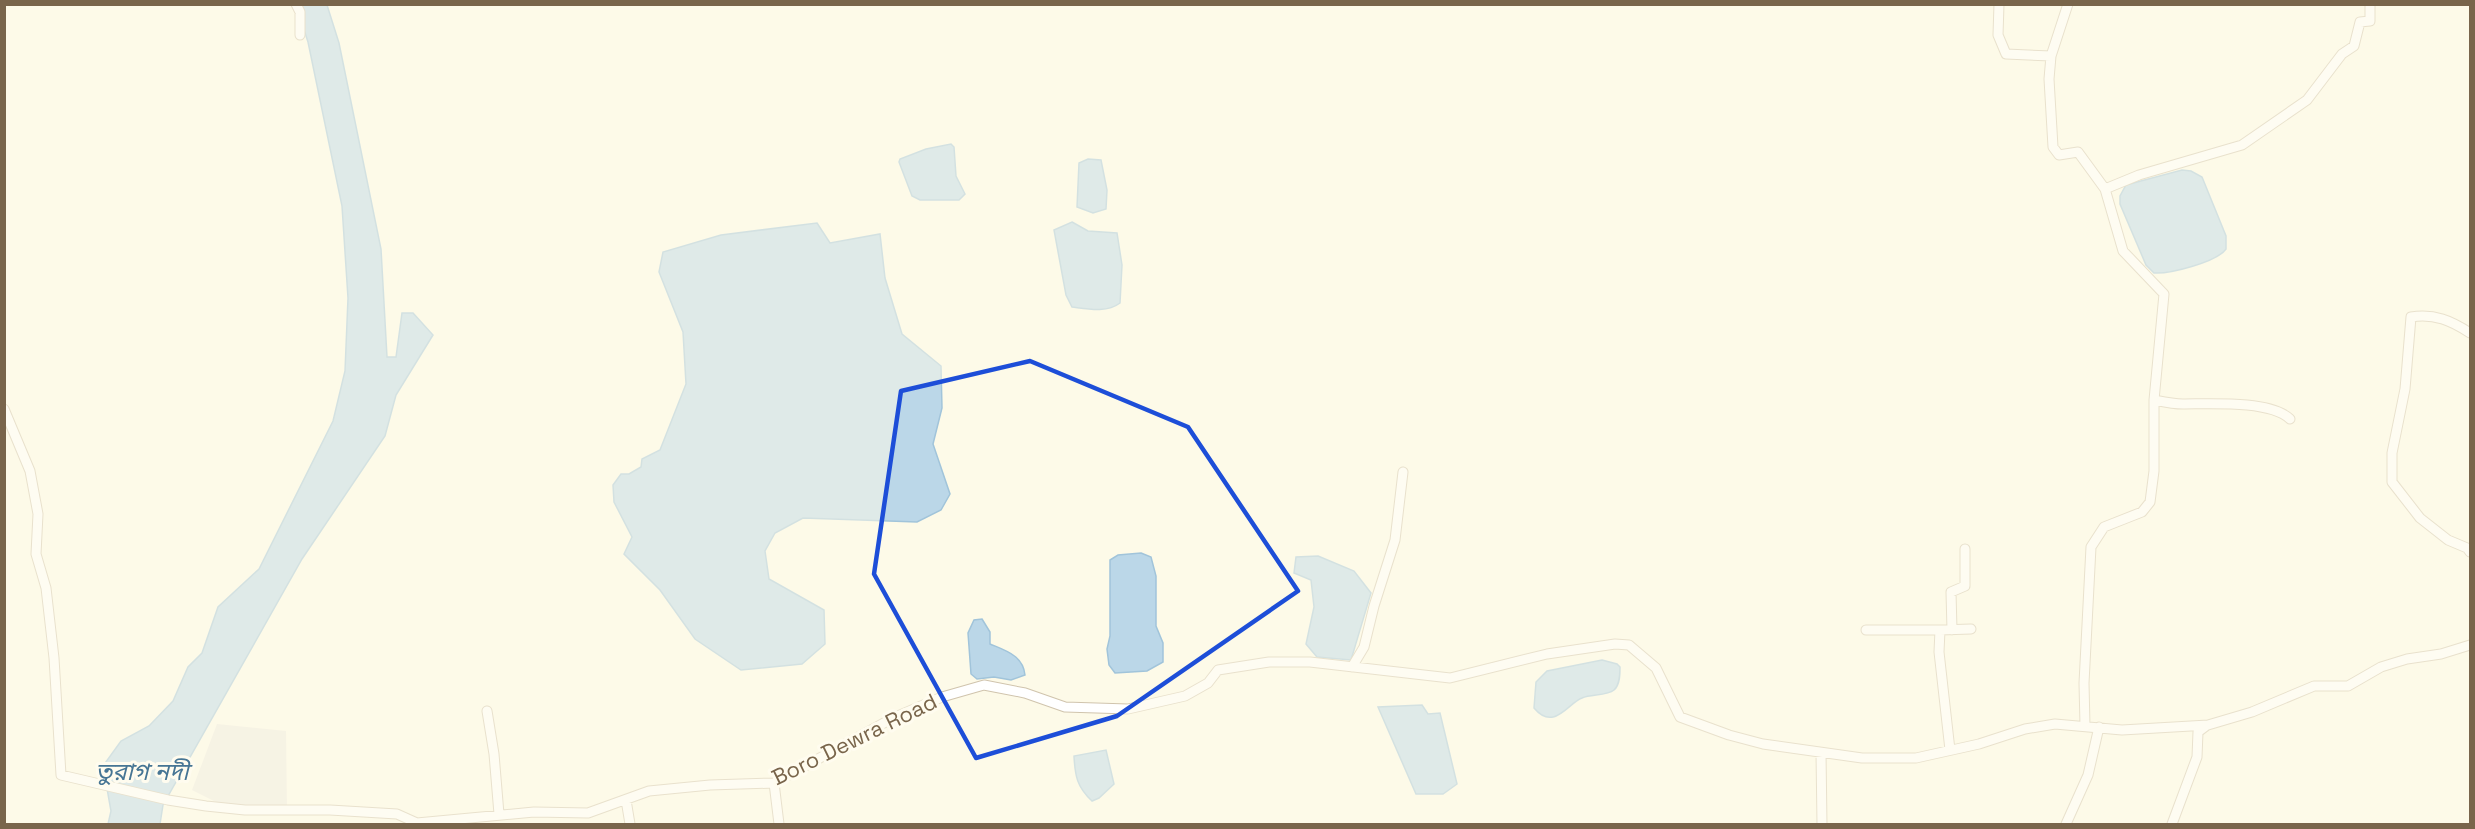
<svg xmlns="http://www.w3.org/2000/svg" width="2475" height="829" font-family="'Space Grotesk','Noto Sans Bengali',sans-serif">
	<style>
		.industrial { fill: #eeeae1 }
		.water { fill: #bbd7e8; stroke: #a1c4da; stroke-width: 1.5 }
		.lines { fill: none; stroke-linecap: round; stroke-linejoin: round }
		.street-casing { stroke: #d0c4ad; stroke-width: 11 }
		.street { stroke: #fff; stroke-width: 9 }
		.marked { fill: none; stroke: #1d4ed8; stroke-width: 4.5; stroke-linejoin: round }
		.labels { text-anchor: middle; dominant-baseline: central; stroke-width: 6; stroke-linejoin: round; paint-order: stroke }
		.street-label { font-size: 22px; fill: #79654b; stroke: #fffcef }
		.water-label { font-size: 24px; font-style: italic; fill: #467594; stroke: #fffcef }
	</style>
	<rect width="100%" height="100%" fill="#fdfae8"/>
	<path class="industrial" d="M217,724l69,7 1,80 -65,-6 -30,-15z"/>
	<path class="water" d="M296,5h31l12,38 42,206 6,108h9l6,-44h11l20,22 -37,60 -11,41 -83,123 -139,246 -3,19h-52l3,-13 -8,-45 18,-25 28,-15 24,-25 15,-34 14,-14 16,-46 41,-38 74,-148 12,-50 3,-73 -6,-92 -34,-164z
		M951,144l3,3 2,29 9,18 -6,6h-39l-8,-4 -13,-34 1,-3 26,-10z
		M1088,159l13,1 6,30 -1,19 -13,4 -16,-6 2,-44z
		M2182,170l9,1 11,6 24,59v13c-9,13 -56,25 -72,24l-8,-8 -26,-61v-8l6,-11z
		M1072,222l16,9 29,2 5,32 -2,38c-13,10 -32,6 -48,4l-6,-12 -12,-65z
		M817,223l13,20 50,-9 5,44 17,56 39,32 1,42 -9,36 17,50 -9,16 -24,12 -114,-4 -28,15 -10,18 4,28 55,31 1,34 -23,20 -61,6 -46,-31 -35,-49 -36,-36 8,-17 -18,-35 -1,-17 8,-11h8l12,-7 1,-8 18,-9 26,-66 -3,-52 -24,-60 4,-20 58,-17z
		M1141,553l10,4 5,19v50l7,17v19l-16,9 -32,2 -6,-8 -2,-16 3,-13v-76l8,-5z
		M1318,556l36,15 17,22 -20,67 -34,-3 -11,-13 8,-37 -3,-27 -17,-7 2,-16z
		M982,619l8,13v12c14,6 33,11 35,31l-14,5 -17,-3 -17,2 -6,-5 -3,-41 6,-13z
		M1602,660l15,4 3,3c0,7 0,18 -6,23 -7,6 -23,4 -32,8 -14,5 -28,34 -48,10l2,-26 11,-11z
		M1422,705l6,9 12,-1 17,71 -14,10h-27l-38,-87z
		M1106,750l8,34 -15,14 -7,3c-15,-14 -17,-25 -18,-45z"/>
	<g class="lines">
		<g class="street-casing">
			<path id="street" d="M296,4l4,8v23
				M1999,4l-1,31 8,19 45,2 -2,23 4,68 6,8 19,-3 27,37 18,62 41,43 -10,106v71l-4,31 -8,10 -38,15 -13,20 -7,136 1,43
				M2051,56l17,-52
				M2105,189l34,-14 103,-30 65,-45 35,-46 12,-8 6,-24 10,-1v-17
				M2470,333c-18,-12 -36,-20 -59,-16l-6,72 -13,64v29l28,36 28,22 19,8 3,4
				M2154,400c10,2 19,4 29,4 26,0 87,-4 107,15
				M4,409l26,62 8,43 -2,40 10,34 8,70 7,117 107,25 38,6 39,4h85l67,4 20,9 117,-11 54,1 61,-22 61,-6 64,-2 119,-65 49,-21 42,-12 41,8 40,14 63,2 57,-13 23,-13 10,-13 51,-8h41l140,16 97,-24 68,-10 14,1 27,23 24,49 49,18 34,9 99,14h54l63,-14 46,-15 30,-5 67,6 86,-5 44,-13 62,-26h34l33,-19 26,-8 34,-5 29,-9
				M1866,630h74
				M1952,630l-1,-38 14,-6v-37
				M1352,667l12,-20 10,-41 21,-66 8,-68
				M487,711l7,43 5,60
				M1950,750l-11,-98 1,-22 31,-1
				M1821,753l1,71
				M774,783l5,41
				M626,800l4,24
				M2066,824l22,-49 11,-48
				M2172,824l25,-67 1,-25 8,-6"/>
		</g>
		<use href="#street" class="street"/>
	</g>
	<path d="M0 0H2475V829H0ZM1030,361l158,66 110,164 -181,125 -141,42 -102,-184 27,-183z" fill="#fdfae8" fill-opacity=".55" fill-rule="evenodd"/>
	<path class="marked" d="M1030,361l158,66 110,164 -181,125 -141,42 -102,-184 27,-183z"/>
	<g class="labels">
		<g class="street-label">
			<text transform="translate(854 739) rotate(-26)">Boro Dewra Road</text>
		</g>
		<g class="water-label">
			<text x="142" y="771">তুরাগ নদী</text>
		</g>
	</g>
	<rect width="2475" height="829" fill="none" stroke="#79654b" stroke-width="12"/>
</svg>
